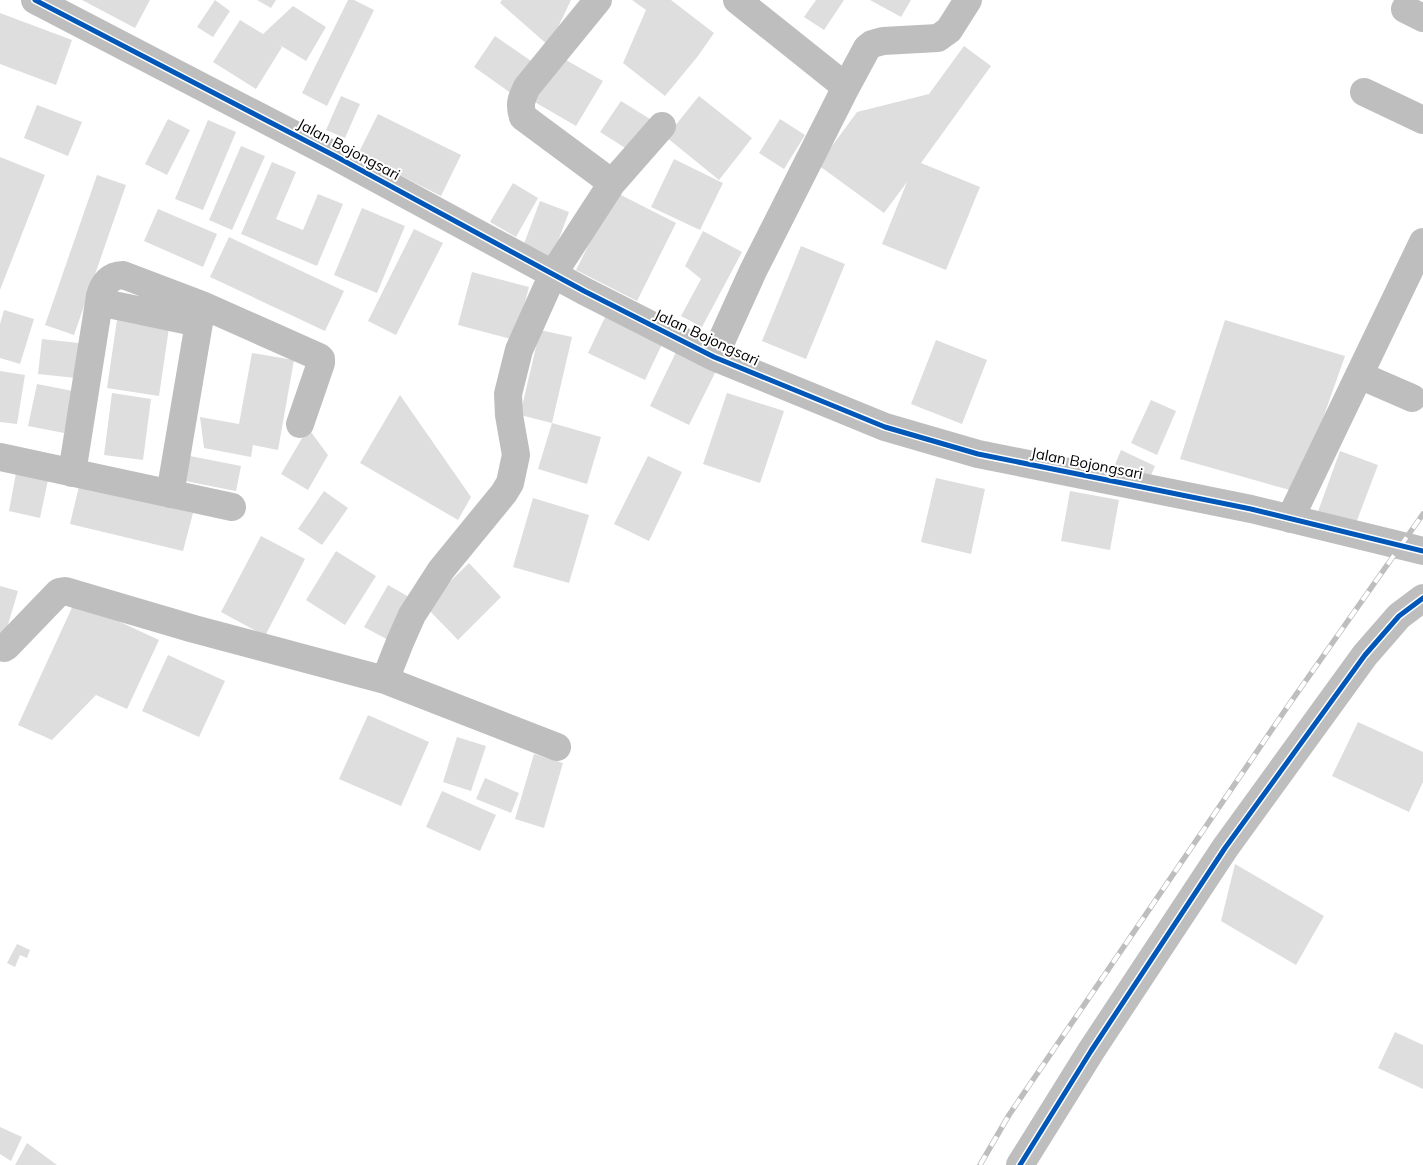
<svg xmlns="http://www.w3.org/2000/svg" width="1423" height="1165" font-family="Mulish,sans-serif">
	<style>
		.building { fill: #dedede }
		.lines { fill: none; stroke-linecap: round; stroke-linejoin: round }
		.minor { stroke: #bebebe; stroke-width: 28 }
		.rail-casing { stroke: #bebebe; stroke-width: 5.5 }
		.rail { stroke: #fff; stroke-width: 4; stroke-dasharray: 11; stroke-linecap: butt }
		.cycleway-casing { stroke: #fff; stroke-width: 8 }
		.cycleway { stroke: #0057b8; stroke-width: 5 }
		.labels { text-anchor: middle; dominant-baseline: central; stroke-width: 4; stroke-linejoin: round; paint-order: stroke }
		.street-label { font-size: 15px; fill: #000; stroke: #fff }
	</style>
	<rect width="100%" height="100%" fill="#fff"/>
	<path class="building" d="M82,0h68l-15,28z
		M215,0l15,11 -17,26 -16,-10z
		M257,0h19l-5,8z
		M348,0h6l20,10 -47,96 -25,-13z
		M502,0h69l-22,46 -49,-43z
		M632,0h39l43,33 -16,23 -33,40 -42,-33 23,-53z
		M816,0h28l-20,30 -20,-13z
		M870,0h41l-10,17z
		M293,6l33,21 -20,34 -28,-17 4,3 -26,42 -43,-27 27,-42 23,14z
		M0,13l72,27 -16,45 -56,-21z
		M495,36l39,27 -22,31 -38,-27z
		M964,46l27,20 -70,97 59,24 -34,83 -64,-26 25,-62 -23,31 -66,-48 39,-53 72,-18z
		M559,56l44,25 -27,45 -43,-25z
		M341,96l19,8 -15,34 -19,-8z
		M699,96l53,42 -33,42 -53,-43z
		M621,101l29,18 -20,32 -30,-19z
		M37,105l45,17 -14,34 -44,-18z
		M378,114l83,41 -20,41 -83,-42z
		M168,119l22,11 -23,45 -22,-11z
		M780,119l25,16 -21,34 -25,-16z
		M208,120l28,12 -33,78 -28,-11z
		M241,146l24,10 -33,74 -23,-10z
		M0,157l45,18 -45,115z
		M674,159l49,24 -23,47 -49,-23z
		M272,162l24,10 -20,47 27,11 15,-36 25,10 -26,62 -76,-32z
		M97,175l29,10 -52,150 -29,-10z
		M513,183l25,15 -22,39 -26,-15z
		M615,192l61,31 -39,78 -61,-31z
		M540,201l29,11 -18,48 -29,-11z
		M362,208l43,18 -28,67 -43,-18z
		M158,209l59,25 -14,33 -59,-26z
		M414,229l29,14 -47,92 -28,-14z
		M703,231l39,21 -40,75 -21,-11 20,-37 -16,-13z
		M229,237l115,54 -19,40 -115,-54z
		M801,246l44,18 -39,95 -44,-18z
		M472,272l57,15 -14,53 -57,-15z
		M4,310l30,9 -14,45 -20,-6v-34z
		M118,313l52,8 -11,75 -52,-8z
		M607,313l57,27 -19,40 -57,-27z
		M1225,320l120,36 -48,136 -117,-33z
		M540,330l32,7 -20,86 -32,-8z
		M42,339l37,4 -3,35 -38,-4z
		M936,340l51,20 -25,64 -51,-20z
		M678,348l40,19 -29,58 -39,-19z
		M252,353l42,7 -16,90 -25,-5 -2,12 -47,-9 -4,-31 39,7z
		M0,371l25,4 -8,49 -17,-2z
		M37,384l36,7 -9,42 -36,-7z
		M112,393l39,6 -8,61 -39,-5z
		M727,393l57,18 -24,72 -57,-19z
		M400,395l71,102 -13,23 -98,-57z
		M1151,400l25,11 -19,44 -26,-12z
		M552,423l49,14 -14,47 -49,-15z
		M308,428l20,27 -20,35 -27,-16z
		M1121,450l34,16 -7,16 -34,-15z
		M1340,451l38,14 -25,66 -37,-14z
		M190,456l51,10 -5,25 -51,-10z
		M648,456l34,16 -33,69 -35,-17z
		M16,473l32,7 -8,38 -31,-7z
		M936,478l49,11 -14,65 -50,-12z
		M79,486l114,27 -10,38 -113,-27z
		M324,491l24,17 -26,37 -24,-16z
		M1070,491l49,9 -9,50 -49,-9z
		M533,498l56,17 -20,68 -56,-16z
		M261,536l44,23 -40,77 -44,-24z
		M336,551l40,25 -31,49 -39,-25z
		M469,563l32,34 -43,43 -33,-34z
		M388,585l28,16 -24,41 -28,-15z
		M0,586l18,5 -14,47 -4,-1z
		M75,601l84,39 -32,69 -31,-14 -44,45 -34,-15z
		M168,655l57,26 -26,56 -57,-26z
		M368,715l61,27 -28,64 -62,-27z
		M1358,722l65,30v30l-14,30 -77,-36z
		M457,737l29,9 -15,45 -28,-9z
		M534,754l29,9 -19,65 -29,-9z
		M485,778l34,15 -8,20 -35,-14z
		M442,791l54,24 -16,36 -54,-24z
		M1235,864l89,52 -28,49 -75,-44z
		M17,944l13,6 -3,8 -7,-3 -5,12 -8,-4z
		M1395,1032l28,13v44l-45,-21z
		M0,1127l22,10 -11,24 -11,-7z
		M27,1143l30,22h-42z"/>
	<g class="lines">
		<path class="minor" d="M35,0l300,156 249,135 130,66 171,70 93,27 273,55 172,42
			M598,0l-71,87c-6,12 -8,18 -4,30l89,66 50,-57
			M737,0l109,87
			M1405,9l18,9
			M1364,92l59,28
			M99,302l100,21
			M714,357l39,-86 93,-184 21,-39 5,-4 11,-3 55,-3 11,-8 19,-30
			M1359,375l53,23
			M0,457l232,50
			M72,473l28,-177c3,-12 10,-21 23,-21l79,30 117,52 2,2v4l-21,61
			M170,494l32,-189
			M1290,519l133,-277
			M0,647l4,1 3,-2 52,-54 6,-1 129,38 191,51 172,67
			M385,680l15,-38 12,-27 29,-45 63,-77 6,-10 6,-28 -7,-40 -1,-21 11,-44 34,-76 59,-91
			M1020,1165l71,-114 134,-203 140,-193 34,-39 24,-18"/>
		<g class="rail-casing">
			<path id="rail" d="M980,1165l29,-50 279,-409 135,-192"/>
		</g>
		<use href="#rail" class="rail"/>
		<g class="cycleway-casing">
			<path id="cycleway" d="M35,0l300,156 249,135 130,66 171,70 93,27 273,55 172,42
				M1020,1165l71,-114 134,-203 140,-193 34,-39 24,-18"/>
		</g>
		<use href="#cycleway" class="cycleway"/>
	</g>
	<g class="labels">
		<g class="street-label">
			<text transform="translate(349 149) rotate(28)">Jalan Bojongsari</text>
			<text transform="translate(707 337) rotate(25)">Jalan Bojongsari</text>
			<text transform="translate(1087 463) rotate(11)">Jalan Bojongsari</text>
		</g>
	</g>
</svg>
